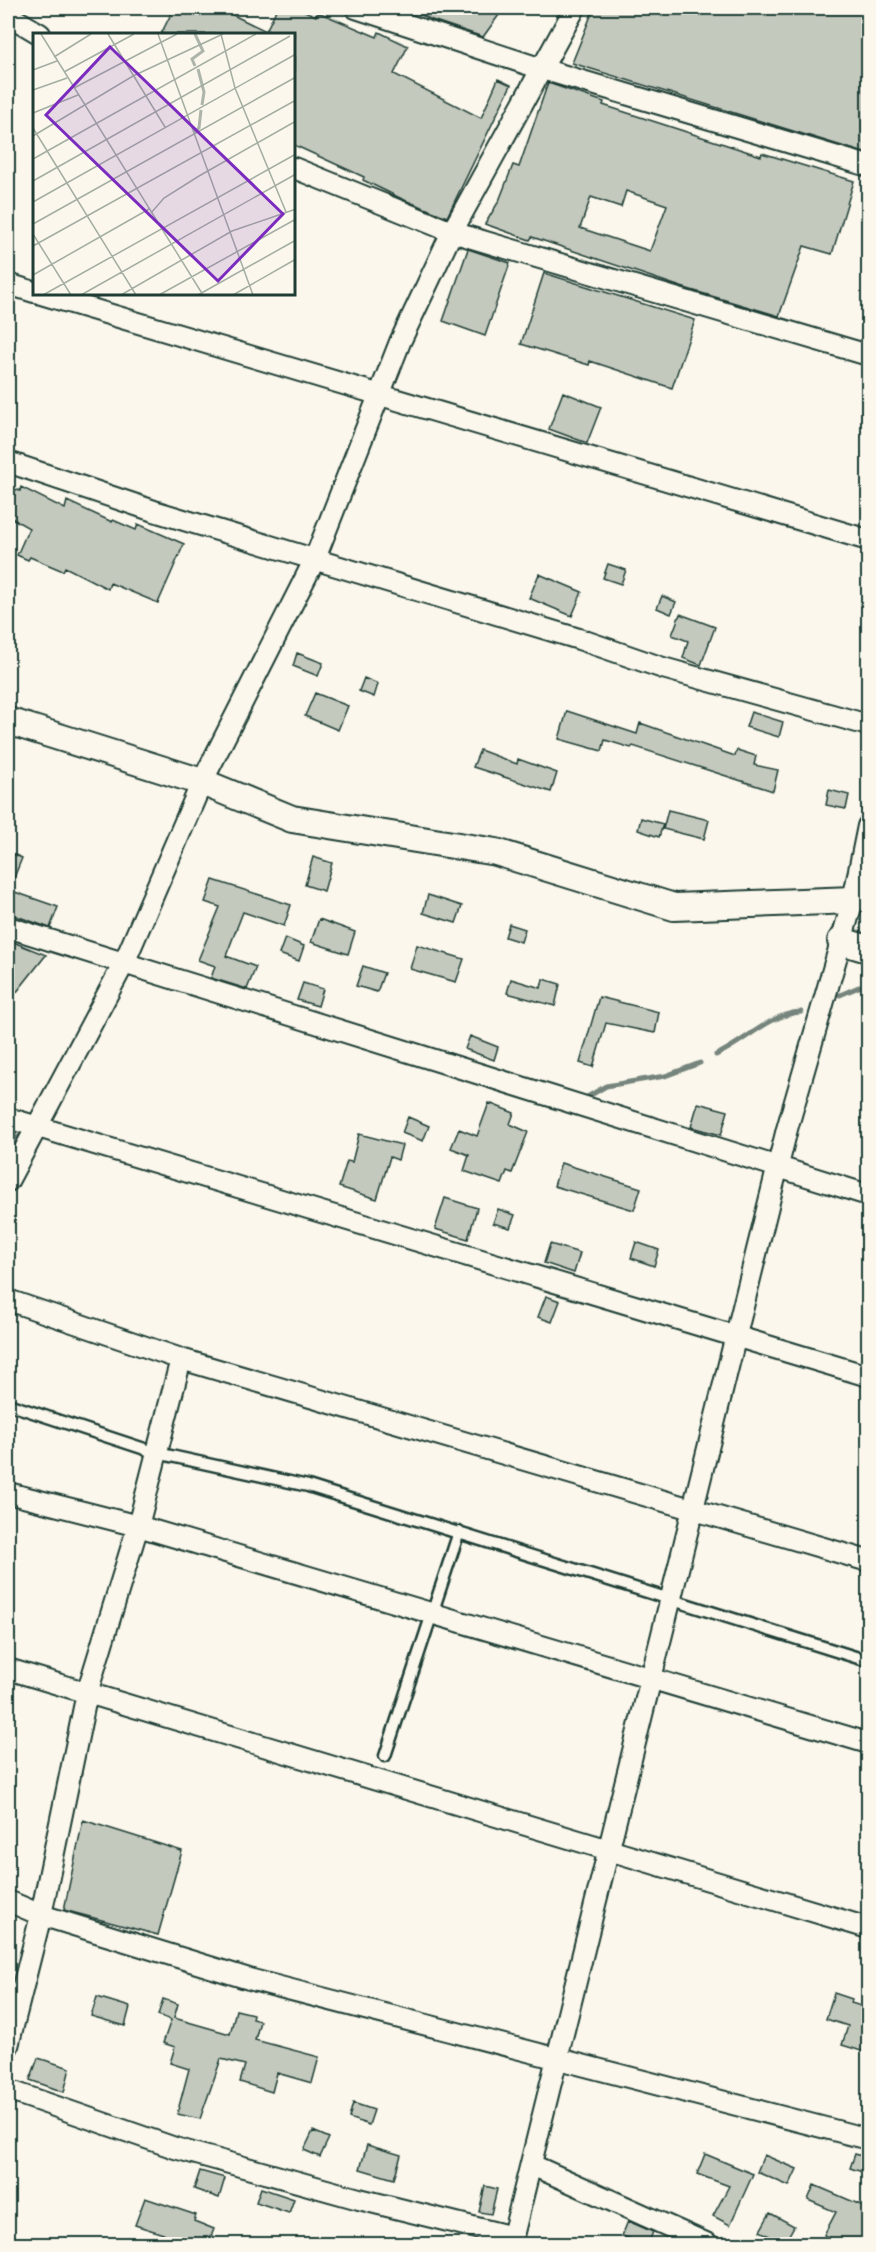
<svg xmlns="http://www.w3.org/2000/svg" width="876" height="2252" font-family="'Gochi Hand',sans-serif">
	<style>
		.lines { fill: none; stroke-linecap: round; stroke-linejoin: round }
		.stream { stroke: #74847b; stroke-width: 5 }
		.building { fill: #c4c9be; stroke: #1f3d34; stroke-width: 1.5; fill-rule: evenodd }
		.service-casing { stroke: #1f3d34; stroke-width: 15 }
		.minor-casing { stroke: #1f3d34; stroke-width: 24 }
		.tertiary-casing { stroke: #1f3d34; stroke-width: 30 }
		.service { stroke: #fbf7ec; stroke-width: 10 }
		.minor { stroke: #fbf7ec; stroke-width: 20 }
		.tertiary { stroke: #fbf7ec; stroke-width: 26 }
		.inset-river { fill: none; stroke: #adb4aa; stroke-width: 3 }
		.inset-road { fill: none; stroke: #a3ada2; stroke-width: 1.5 }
		.view { fill: #7b2cbf; fill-opacity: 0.15; stroke: #7b2cbf; stroke-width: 3 }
		.inset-edge { fill: none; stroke: #1f3d34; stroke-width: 3 }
	</style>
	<rect width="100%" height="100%" fill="#fbf7ec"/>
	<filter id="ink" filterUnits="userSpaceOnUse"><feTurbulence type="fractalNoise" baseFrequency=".0167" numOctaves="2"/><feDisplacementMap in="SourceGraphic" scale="12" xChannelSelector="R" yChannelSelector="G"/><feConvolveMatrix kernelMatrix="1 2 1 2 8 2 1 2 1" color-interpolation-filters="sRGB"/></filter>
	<g filter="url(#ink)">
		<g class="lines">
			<path class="stream" d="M840,995l28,-12
				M716,1055c29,-13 53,-41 85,-43
				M584,1099l22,-13 59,-10 35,-13
				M8,1137h19"/>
		</g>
		<path class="building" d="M174,8h59l-2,6 35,17 11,-23h21l18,8 2,-4 59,25 2,-5 29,14 -14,28 87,44 17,-39 13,6 -64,132 -45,-18 -39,-19 1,-3 -70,-32v-111h-133z
			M407,8h97l-21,29 -51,-17z
			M594,8h274v146l-296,-91z
			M548,83l56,19 -1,3 158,51 1,-3 92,28 -22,73 -28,-8 -25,70 -98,-29 -149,-50 -2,3 -45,-16 14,-23 14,-36 6,2zM626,191l41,14 -17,46 -70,-23 11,-31 30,10z
			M468,249l42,14 -25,73 -42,-15z
			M544,273l151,47 -23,68 -82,-27 -1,4 -68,-21z
			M563,392l38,15 -14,36 -38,-14z
			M8,487l12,4 1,-4 44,22 2,-8 45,21 1,-2 23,10 2,-6 46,20 -26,59 -48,-20 -2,6 -43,-22 -2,4 -33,-14 -2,3 -11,-5 12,-27 -21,-12z
			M608,564l18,6 -5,14 -18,-6z
			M539,574l43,18 -10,24 -43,-18z
			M662,596l14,6 -5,12 -14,-6z
			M680,614l35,13 -14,38 -18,-7 5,-17 -16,-6z
			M297,653l26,10 -5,13 -25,-10z
			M364,678l14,6 -4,13 -15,-6z
			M315,693l33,13 -10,24 -33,-14z
			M567,711l70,23 3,-11 95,33 2,-6 19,6 -2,9 24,5 -5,21 -140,-45 -2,2 -26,-8 -3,11 -43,-12z
			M751,712l32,10 -4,15 -33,-10z
			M480,750l37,14 1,-5 39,14 -6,19 -78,-25z
			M829,790l20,5 -3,14 -20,-4z
			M668,810l41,10 -5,19 -41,-10z
			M641,818l22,6 -4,13 -21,-7z
			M8,852l14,6 -13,32 49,17 -8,21 -42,-15z
			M313,857l19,6 -8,28 -19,-6z
			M213,880l78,25 -7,21 -41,-14 -17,44 30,11 -9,22 -36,-11 4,-12 -17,-6 22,-53 -15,-5z
			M428,895l34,11 -6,17 -33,-10z
			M319,919l36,13 -7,22 -37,-12z
			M509,924l16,5 -4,13 -16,-5z
			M285,938l19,8 -5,15 -20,-7z
			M8,940l38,15 -38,48z
			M417,945l47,14 -8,23 -46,-13z
			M363,966l21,7 -7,19 -21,-6z
			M511,979l30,9 2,-9 17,5 -5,22 -48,-13z
			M303,983l20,6 -5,17 -21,-6z
			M599,997l60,15 -4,21 -49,-10 -13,44 -13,-4z
			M470,1036l28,11 -4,13 -29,-11z
			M489,1103l25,10 -4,11 18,8 -16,41 -5,-2 -5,13 -38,-13 5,-16 -18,-7 8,-19 18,7z
			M698,1103l30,8 -7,24 -30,-8z
			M408,1117l21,9 -6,15 -21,-8z
			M359,1134l43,11 -4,15 -8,-3 -13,42 -38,-12 8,-26 5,1z
			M561,1163l80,25 -7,22 -80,-24z
			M445,1198l32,10 -9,31 -33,-10z
			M498,1209l17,6 -5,13 -17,-5z
			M636,1242l23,8 -5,16 -23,-8z
			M550,1244l30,9 -6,20 -30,-10z
			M546,1296l14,5 -8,21 -14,-5z
			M83,1820l99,31 -24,84 -94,-25z
			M834,1993l18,6 -1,4 17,5v45l-26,-8 6,-19 -22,-7z
			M97,1997l33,10 -5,19 -34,-10z
			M163,1999l15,5 -4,14 56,16 6,-24 17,4 -1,5 8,2 -5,19 64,17 -7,26 -35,-10 -5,19 -32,-10 5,-17 -24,-6 -21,60 -23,-5 12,-45 -19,-6 5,-16 -12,-4 8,-23 -13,-5z
			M38,2058l32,10 -6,24 -34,-12z
			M353,2103l21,7 -5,15 -20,-7z
			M313,2131l16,7 -9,19 -16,-7z
			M367,2145l34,10 -7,24 -34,-10z
			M705,2154l48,20 -23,51 -17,-9 16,-30 -32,-12z
			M855,2154l13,4v16l-18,-6z
			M764,2155l33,14 -8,17 -32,-14z
			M200,2171l25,7 -6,20 -25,-9z
			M814,2185l54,23v36h-25l-19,-9 12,-23 -28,-12z
			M485,2186l12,3 -6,25 -12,-2z
			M261,2188l33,11 -5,14 -33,-11z
			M145,2198l51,17 -2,6 20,8 -6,15h-31l2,-5 -44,-14z
			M770,2213l24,13 -10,18 -24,-13z
			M628,2221l25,11 -5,12 -26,-8z"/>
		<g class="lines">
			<g class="service-casing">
				<path id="service" d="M8,1404l149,49 151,33 560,175
					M385,1756l74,-224"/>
			</g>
			<g class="minor-casing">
				<path id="minor" d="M356,8l186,61 326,97
					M8,15l32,19
					M294,168l158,64 416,123
					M8,284l26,8
					M41,294l827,246
					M8,462l146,49 425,128 84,29 205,57
					M8,927l860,268
					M8,1118l860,258
					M8,1181l116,-218 78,-181 112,-221 86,-219 52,-110 123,-224
					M8,1300l173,59 687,202
					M8,1493l130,33 730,217
					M8,1669l860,259
					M8,1901l33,14 208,64 619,160
					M8,2046l33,-131 46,-222 51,-167 43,-167
					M8,2090l167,58 184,51 154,38
					M532,2165l176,79
					M511,2244l276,-1115 66,-229 15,-74"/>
			</g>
			<g class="tertiary-casing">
				<path id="tertiary" d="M8,721l194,61 90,37 204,33 178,55 179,-7
					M841,941l27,8"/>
			</g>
			<use href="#service" class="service"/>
			<use href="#minor" class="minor"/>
			<use href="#tertiary" class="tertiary"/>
		</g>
	</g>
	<g transform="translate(33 33)">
		<rect width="262" height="262" fill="#fbf7ec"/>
		<path class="inset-river" d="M162,33l-3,-7 11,-8 -8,-17M165,36l6,23 -2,13M161,99l5,-4 2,-18"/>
		<path class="inset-road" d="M8,1l162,261M75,1l57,93M125,1l95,261M188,1l14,54 51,124M21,24l37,-23M0,37l24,-9M31,39l70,-38M41,55l103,-54M0,57l34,-12M0,80l45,-18M0,95l103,167M0,103l100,-60 90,-42M0,126l223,-125M0,148l257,-145M0,169l263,-148M118,180l13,-15 35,-22 97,-55M0,191l263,-147M0,201l38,61M0,213l263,-146M0,242l116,-66M10,262l253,-141M48,262l215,-121M88,262l111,-64 64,-22M126,262l137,-76M165,262l98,-55M200,262l63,-36"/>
		<path class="view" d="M77,14l173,167 -65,67 -172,-166z"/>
		<rect width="262" height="262" class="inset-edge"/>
	</g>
	<rect width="876" height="2252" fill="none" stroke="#fbf7ec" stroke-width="30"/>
	<rect x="15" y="15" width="846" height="2222" fill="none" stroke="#1f3d34" stroke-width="2" filter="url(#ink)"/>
</svg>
